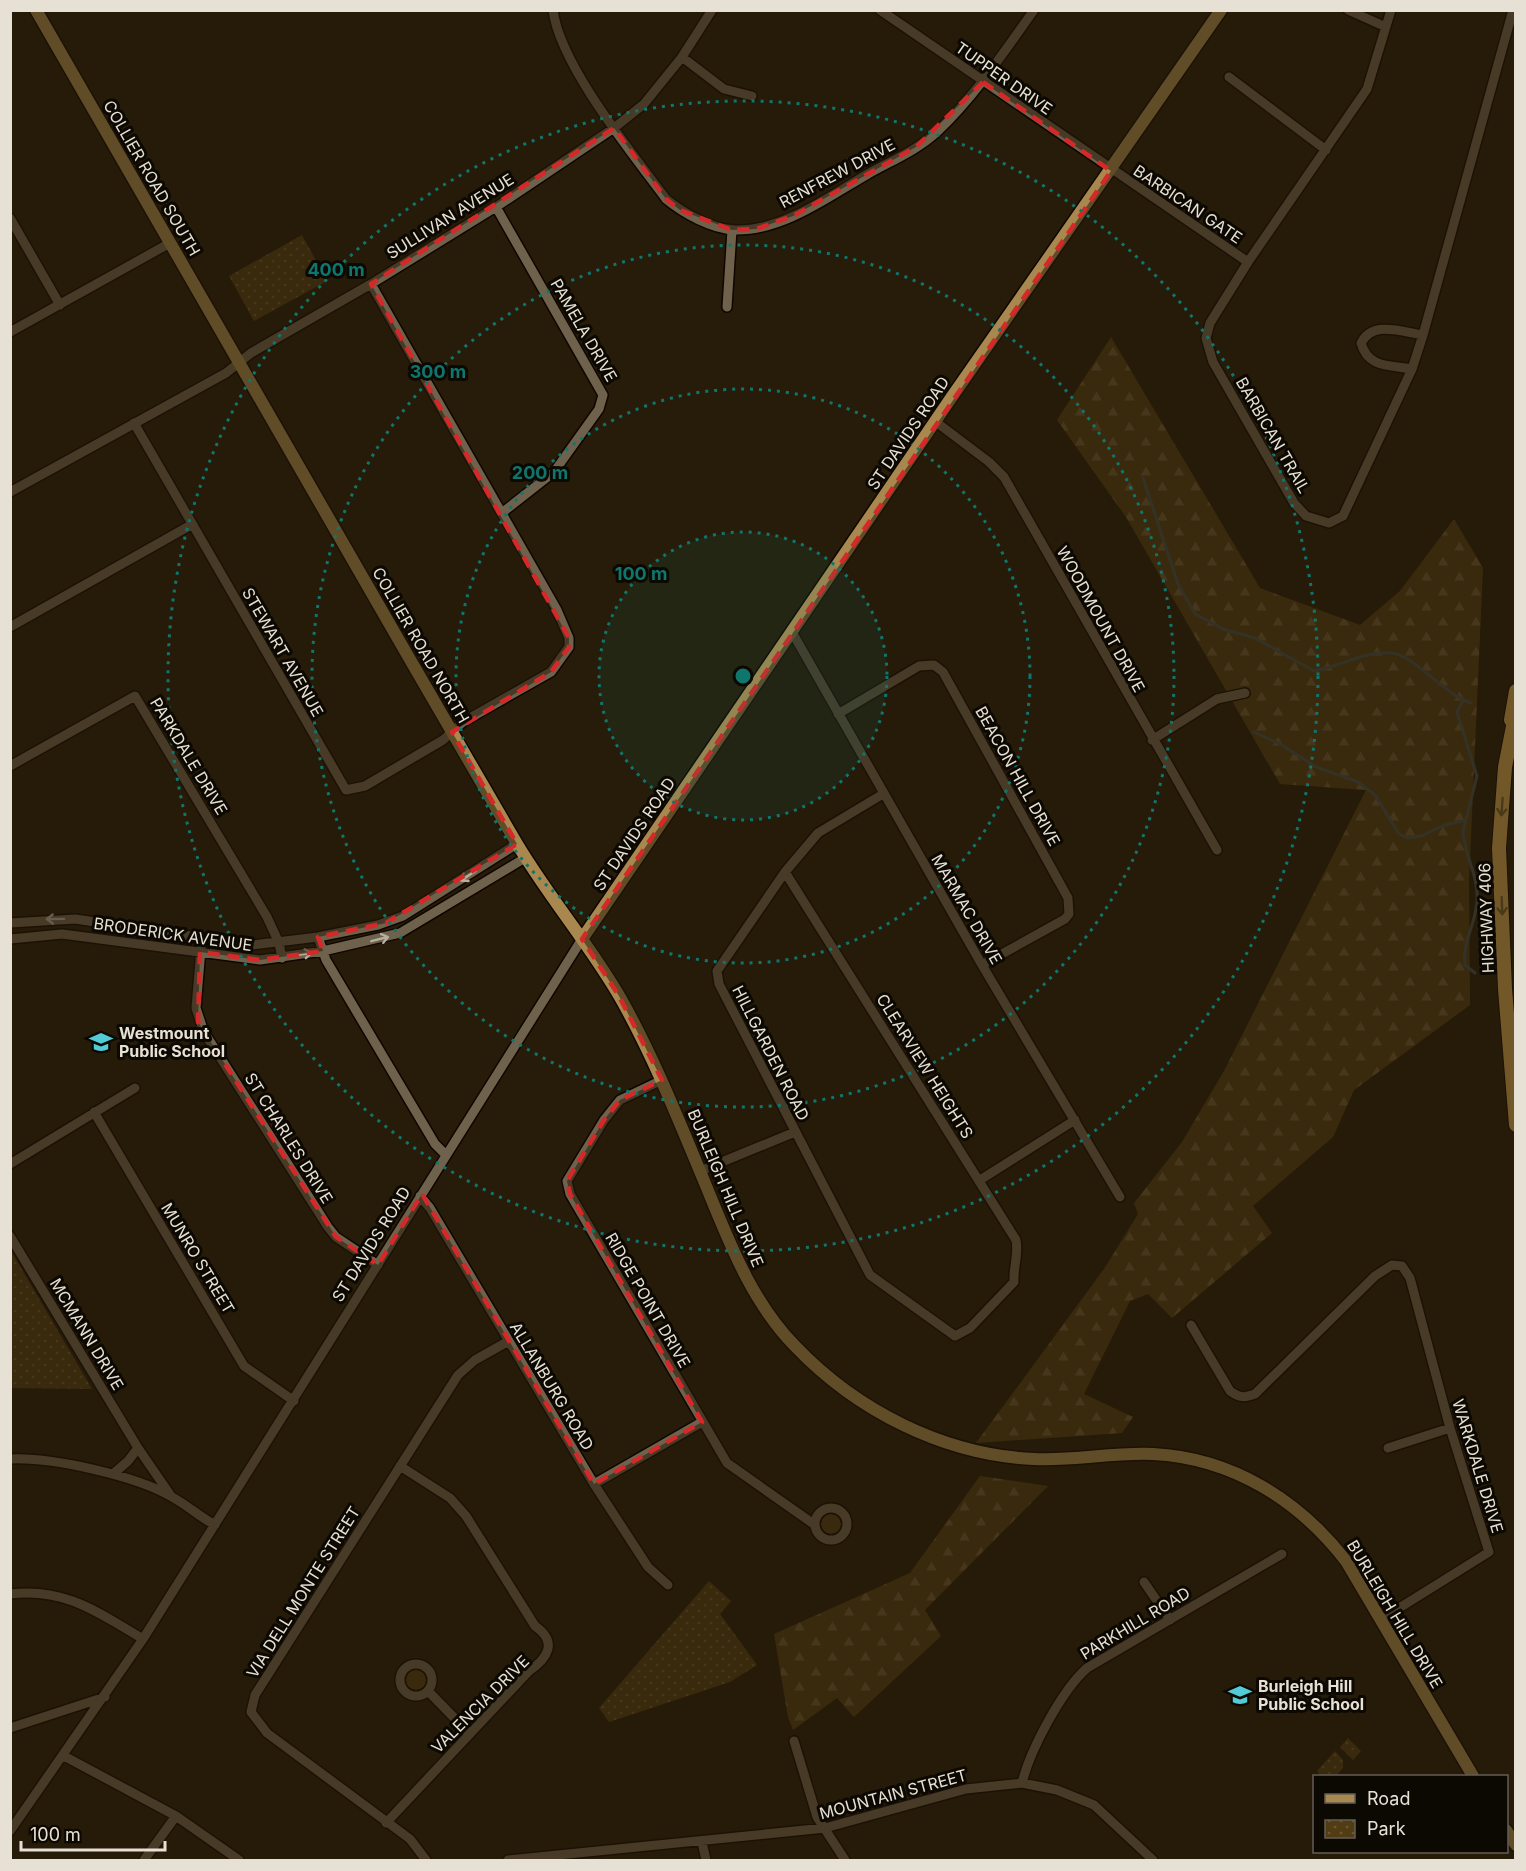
<svg xmlns="http://www.w3.org/2000/svg" width="1526" height="1871" font-family="Inter,sans-serif">
	<style>
		.grass { fill: #523c13 }
		.forest { fill: url(#forest-firs) }
		.park { fill: url(#park-dots) }
		.lines { fill: none; stroke-linecap: round; stroke-linejoin: round }
		.stream { stroke: #454d4b; stroke-width: 3 }
		.minor-casing { stroke: #100600; stroke-width: 12 }
		.major-casing { stroke: #100600; stroke-width: 15 }
		.highway-casing { stroke: #100600; stroke-width: 16 }
		.minor { stroke: #6f624c; stroke-width: 9 }
		.major { stroke: #a8884e; stroke-width: 12 }
		.highway { stroke: #cea24f; stroke-width: 14 }
		.oneway { stroke: #775d2c }
		.oneway2 { stroke: #b7ae9e }
		.marked { fill: none; stroke: #d62828; stroke-width: 4.5; stroke-dasharray: 12 8; stroke-linejoin: round }
		.ring { fill: none; stroke: #0f766e; stroke-width: 3; stroke-dasharray: 3 6 }
		.labels { text-anchor: middle; dominant-baseline: central; stroke-width: 6; stroke-linejoin: round; paint-order: stroke }
		.street-label { font-size: 16px; fill: #e7e0d4; stroke: #0c0802 }
		.poi-label { font-size: 16px; font-weight: bold; fill: #e7e0d4; stroke: #0c0802; text-anchor: start }
		.centre { fill: #0f766e; stroke: #0c0802; stroke-width: 3 }
		.ring-label { font-size: 18px; text-anchor: middle; font-weight: bold; fill: #0f766e; stroke: #0c0802; stroke-width: 6; stroke-linejoin: round; paint-order: stroke }
	</style>
	<defs>
		<pattern id="forest-firs" width="22" height="20" patternUnits="userSpaceOnUse" patternTransform="scale(1.5)"><rect width="22" height="20" fill="#523c13"/><path d="M5 1l3.5 6h-7zM16 11l3.5 6h-7z" fill="#6b5834"/></pattern>
		<pattern id="park-dots" width="8" height="8" patternUnits="userSpaceOnUse" patternTransform="scale(1.5)"><rect width="8" height="8" fill="#523c13"/><path d="M2 2h.1M6 6h.1" fill="none" stroke="#6b5834" stroke-width="1.8" stroke-linecap="round"/></pattern>
	</defs>
	<rect width="100%" height="100%" fill="#271c09"/>
	<path class="grass" d="M821 1524a10 10 0 1 1 20 0a10 10 0 1 1-20 0Z
		M405 1679a11 11 0 1 1 22 0a11 11 0 1 1-22 0Z"/>
	<path class="forest" d="M1111,337l149,251 100,37 40,-34 54,-72 29,49 -14,313 1,124 -116,85 -21,47 -80,69 19,27 -100,85 -24,-24 -18,7 -46,93 49,23 -11,16 -146,10 128,-174 34,-55 -4,-11 48,-61 42,-71 142,-281 -86,-6 -154,-267 -69,-97z
		M980,1476l68,10 -123,124 16,26 -87,81 -17,-19 -44,32 -5,-13 -14,-83 136,-61z"/>
	<path class="park" d="M302,235l25,46 -73,40 -25,-45z
		M10,1251h1l81,138 -81,-1z
		M709,1581l22,20 -11,13 37,51 -27,17 -121,40 -10,-14z
		M1348,1738l13,13 -8,9 -13,-13z
		M1335,1751l8,9v8l-7,8h-15l-4,-5z"/>
	<g class="lines">
		<path class="stream" d="M1143,478l35,106 17,30 28,15 32,9 59,33c28,-5 48,-20 78,-18 20,1 53,42 79,50
			M1463,701l-6,11 20,64 -14,55c1,24 16,45 14,70 -1,23 -15,40 -12,64l10,8
			M1254,732l26,12 36,23 42,15 17,13 24,39 9,4 13,-2 24,-11 21,-5"/>
		<g class="minor-casing">
			<path id="minor" d="M553,10c7,55 79,143 113,189 17,14 45,30 69,31 48,1 93,-33 133,-56 23,-13 50,-24 70,-43 37,-35 66,-79 96,-121
				M880,10l368,252
				M1348,10l38,17
				M1391,10l-24,79 -119,173 -38,61 -4,15 7,24 81,141 12,13 23,7 14,-7 69,-147 11,-34 90,-325
				M682,57l42,32 28,7
				M1229,77l97,73
				M496,207l107,188 -4,14 -45,63 -51,40
				M10,218l50,87
				M727,307l5,-77
				M10,332l160,-89
				M1412,369c-23,-4 -44,-1 -51,-26 12,-23 41,-11 62,-8
				M936,422l53,40 15,15 213,373
				M134,423l212,367 19,-4 78,-46 20,-18 88,-50 18,-25v-9l-12,-28 -186,-326
				M10,492l216,-119 25,-20 120,-69 125,-77 118,-79 30,-24 38,-47 30,-47
				M10,627l181,-102
				M792,632l190,333 138,232
				M838,714l81,-48 15,-1 9,7 125,226 1,16 -4,5 -83,46
				M1152,740l65,-41 28,-6
				M10,766l125,-70 132,221 12,26 3,15
				M785,872l231,368c3,16 -3,26 -2,42l-44,46 -15,8 -85,-61 -151,-291 -2,-13 68,-99 33,-39 65,-39
				M10,923l65,-4 177,26 66,-8 60,-12 25,-9 114,-72
				M202,937l-6,71 8,24 124,195 8,10 42,28
				M318,937l8,23 109,184 11,11
				M10,939l52,-5 198,26 63,-9 77,-18 125,-75
				M662,1080l-42,20 -16,20 -37,61 3,13 157,269 88,62
				M94,1112l150,254 50,35
				M10,1164l125,-76
				M700,1171l95,-39
				M980,1180l95,-60
				M420,1196l10,12 164,276 54,83 20,18
				M10,1236l128,212 33,48
				M1191,1325l39,66c10,7 14,7 25,3l120,-118 17,-11 10,1 8,12 40,150 39,124 -109,68
				M1388,1448l62,-20
				M10,1459c42,-2 127,17 162,38 15,8 28,20 43,28
				M113,1474l15,-13 10,-13
				M594,1484l108,-62
				M815 1524a16 16 0 1 1 32 0a16 16 0 1 1-32 0Z
				M1144,1582l26,38
				M10,1594c55,-7 89,19 133,45
				M400 1680a16 16 0 1 1 32 0a16 16 0 1 1-32 0Z
				M428,1691l42,43
				M10,1728l95,-31
				M794,1741l23,76 28,43
				M64,1756l112,60 63,44
				M1022,1783c8,-33 40,-93 65,-115l195,-114
				M386,1823l143,-152c19,-13 29,-29 6,-45l-69,-110 -16,-18 -50,-32
				M10,1831l133,-192 439,-700
				M702,1842l4,18
				M144,1860l32,-44
				M426,1860l-16,-21 -143,-106 -16,-21 4,-17 203,-320 17,-15 32,-18
				M508,1860l317,-32 141,-39 56,-6 35,7 37,15 59,55"/>
		</g>
		<g class="major-casing">
			<path id="major" d="M36,10c159,276 317,552 477,827 32,56 76,106 108,162 32,57 56,117 81,177 25,60 47,123 93,170 62,65 149,109 239,113 40,2 80,-7 119,-5 79,4 146,46 193,107l127,215
				M582,939l369,-541 270,-388
				M1506,1830l10,15"/>
		</g>
		<g class="highway-casing">
			<path id="highway" d="M1516,711l-11,56 -6,81 6,141 11,136
				M1511,720l5,-29"/>
		</g>
		<use href="#minor" class="minor"/>
		<use href="#major" class="major"/>
		<use href="#highway" class="highway"/>
	</g>
	<defs><path id="oneway-shaft" d="M-6 0H5M1.5-3L5.5 0L1.5 3" fill="none" stroke-width="1.6" stroke-linecap="round" stroke-linejoin="round" transform="scale(1.5)"/></defs>
	<g class="oneway">
		<use href="#oneway-shaft" transform="translate(1502 807) rotate(94)"/>
		<use href="#oneway-shaft" transform="translate(1502 906) rotate(88)"/>
	</g>
	<g class="oneway2">
		<use href="#oneway-shaft" transform="translate(468 876) rotate(147)"/>
		<use href="#oneway-shaft" transform="translate(55 919) rotate(179)"/>
		<use href="#oneway-shaft" transform="translate(380 939) rotate(-14)"/>
		<use href="#oneway-shaft" transform="translate(303 954) rotate(-8)"/>
	</g>
	<path d="M0 0H1526V1871H0ZM983,82l128,89 -529,768 37,57 43,84 -42,20 -16,20 -37,61 3,13 132,228 -108,62 -172,-290 -44,71 -42,-28 -138,-215 2,-70 60,8 63,-9 -5,-14 68,-14 131,-79 -65,-112 99,-60 18,-25v-9l-198,-354 243,-156 52,71 14,11 52,20 24,-1 37,-13 123,-69z" fill="#271c09" fill-opacity=".55" fill-rule="evenodd"/>
	<path class="marked" d="M983,82l128,89 -529,768 37,57 43,84 -42,20 -16,20 -37,61 3,13 132,228 -108,62 -172,-290 -44,71 -42,-28 -138,-215 2,-70 60,8 63,-9 -5,-14 68,-14 131,-79 -65,-112 99,-60 18,-25v-9l-198,-354 243,-156 52,71 14,11 52,20 24,-1 37,-13 123,-69z"/>
	<circle cx="743" cy="676" r="144" fill="#0f766e" fill-opacity=".12"/>
	<g class="ring">
		<circle cx="743" cy="676" r="144"/>
		<circle cx="743" cy="676" r="287"/>
		<circle cx="743" cy="676" r="431"/>
		<circle cx="743" cy="676" r="575"/>
	</g>
	<defs>
		<g id="school-bare" transform="scale(1.8)"><path d="M0-5L7-2L0 1L-7-2ZM-4 1L0 2.5L4 1V4Q0 6-4 4Z" fill="#52cbd7" stroke="#0c0802" stroke-width="2.5" paint-order="stroke"/></g>
	</defs>
	<g fill-rule="evenodd">
		<use href="#school-bare" x="101" y="1042"/>
		<use href="#school-bare" x="1240" y="1695"/>
	</g>
	<g class="labels">
		<g class="street-label">
			<text transform="translate(1004 78) rotate(35)">TUPPER DRIVE</text>
			<text transform="translate(837 173) rotate(-28)">RENFREW DRIVE</text>
			<text transform="translate(152 178) rotate(60)">COLLIER ROAD SOUTH</text>
			<text transform="translate(1188 204) rotate(34)">BARBICAN GATE</text>
			<text transform="translate(450 216) rotate(-32)">SULLIVAN AVENUE</text>
			<text transform="translate(584 330) rotate(60)">PAMELA DRIVE</text>
			<text transform="translate(908 433) rotate(-56)">ST DAVIDS ROAD</text>
			<text transform="translate(1273 435) rotate(60)">BARBICAN TRAIL</text>
			<text transform="translate(1101 619) rotate(61)">WOODMOUNT DRIVE</text>
			<text transform="translate(421 645) rotate(60)">COLLIER ROAD NORTH</text>
			<text transform="translate(283 652) rotate(60)">STEWART AVENUE</text>
			<text transform="translate(189 756) rotate(59)">PARKDALE DRIVE</text>
			<text transform="translate(1018 776) rotate(61)">BEACON HILL DRIVE</text>
			<text transform="translate(634 834) rotate(-56)">ST DAVIDS ROAD</text>
			<text transform="translate(967 909) rotate(60)">MARMAC DRIVE</text>
			<text transform="translate(1486 918) rotate(-92)">HIGHWAY 406</text>
			<text transform="translate(173 934) rotate(8)">BRODERICK AVENUE</text>
			<text transform="translate(771 1053) rotate(63)">HILLGARDEN ROAD</text>
			<text transform="translate(925 1066) rotate(58)">CLEARVIEW HEIGHTS</text>
			<text transform="translate(289 1138) rotate(58)">ST CHARLES DRIVE</text>
			<text transform="translate(726 1188) rotate(67)">BURLEIGH HILL DRIVE</text>
			<text transform="translate(371 1244) rotate(-58)">ST DAVIDS ROAD</text>
			<text transform="translate(198 1258) rotate(59)">MUNRO STREET</text>
			<text transform="translate(648 1300) rotate(60)">RIDGE POINT DRIVE</text>
			<text transform="translate(87 1334) rotate(59)">MCMANN DRIVE</text>
			<text transform="translate(552 1386) rotate(59)">ALLANBURG ROAD</text>
			<text transform="translate(1478 1466) rotate(73)">WARKDALE DRIVE</text>
			<text transform="translate(303 1592) rotate(-58)">VIA DELL MONTE STREET</text>
			<text transform="translate(1395 1614) rotate(59)">BURLEIGH HILL DRIVE</text>
			<text transform="translate(1135 1623) rotate(-31)">PARKHILL ROAD</text>
			<text transform="translate(480 1704) rotate(-45)">VALENCIA DRIVE</text>
			<text transform="translate(893 1794) rotate(-15)">MOUNTAIN STREET</text>
		</g>
		<g class="poi-label">
			<text x="119" y="1033">Westmount<tspan x="119" dy="18">Public School</tspan></text>
			<text x="1258" y="1686">Burleigh Hill<tspan x="1258" dy="18">Public School</tspan></text>
		</g>
	</g>
	<circle cx="743" cy="676" r="9" class="centre"/>
	<g class="ring-label">
		<text x="336" y="276">400 m</text>
		<text x="438" y="378">300 m</text>
		<text x="540" y="479">200 m</text>
		<text x="641" y="580">100 m</text>
	</g>
	<rect width="1526" height="1871" fill="none" stroke="#e7e0d4" stroke-width="24"/>
	<rect x="1313" y="1775" width="195" height="78" fill="#0c0802" stroke="#645e56" stroke-width="1.5"/>
	<rect x="1325" y="1794" width="30" height="9" fill="#a8884e" stroke="#645e56" stroke-width="1.5"/>
	<text x="1367" y="1805" font-size="18" fill="#e7e0d4">Road</text>
	<rect x="1325" y="1820" width="30" height="18" fill="url(#park-dots)" stroke="#645e56" stroke-width="1.5"/>
	<text x="1367" y="1835" font-size="18" fill="#e7e0d4">Park</text>
	<path d="M21 1841v9h144v-9" fill="none" stroke="#e7e0d4" stroke-width="3"/>
	<text x="30" y="1841" font-size="18" fill="#e7e0d4" stroke="#0c0802" stroke-width="4.5" paint-order="stroke">100 m</text>
</svg>
